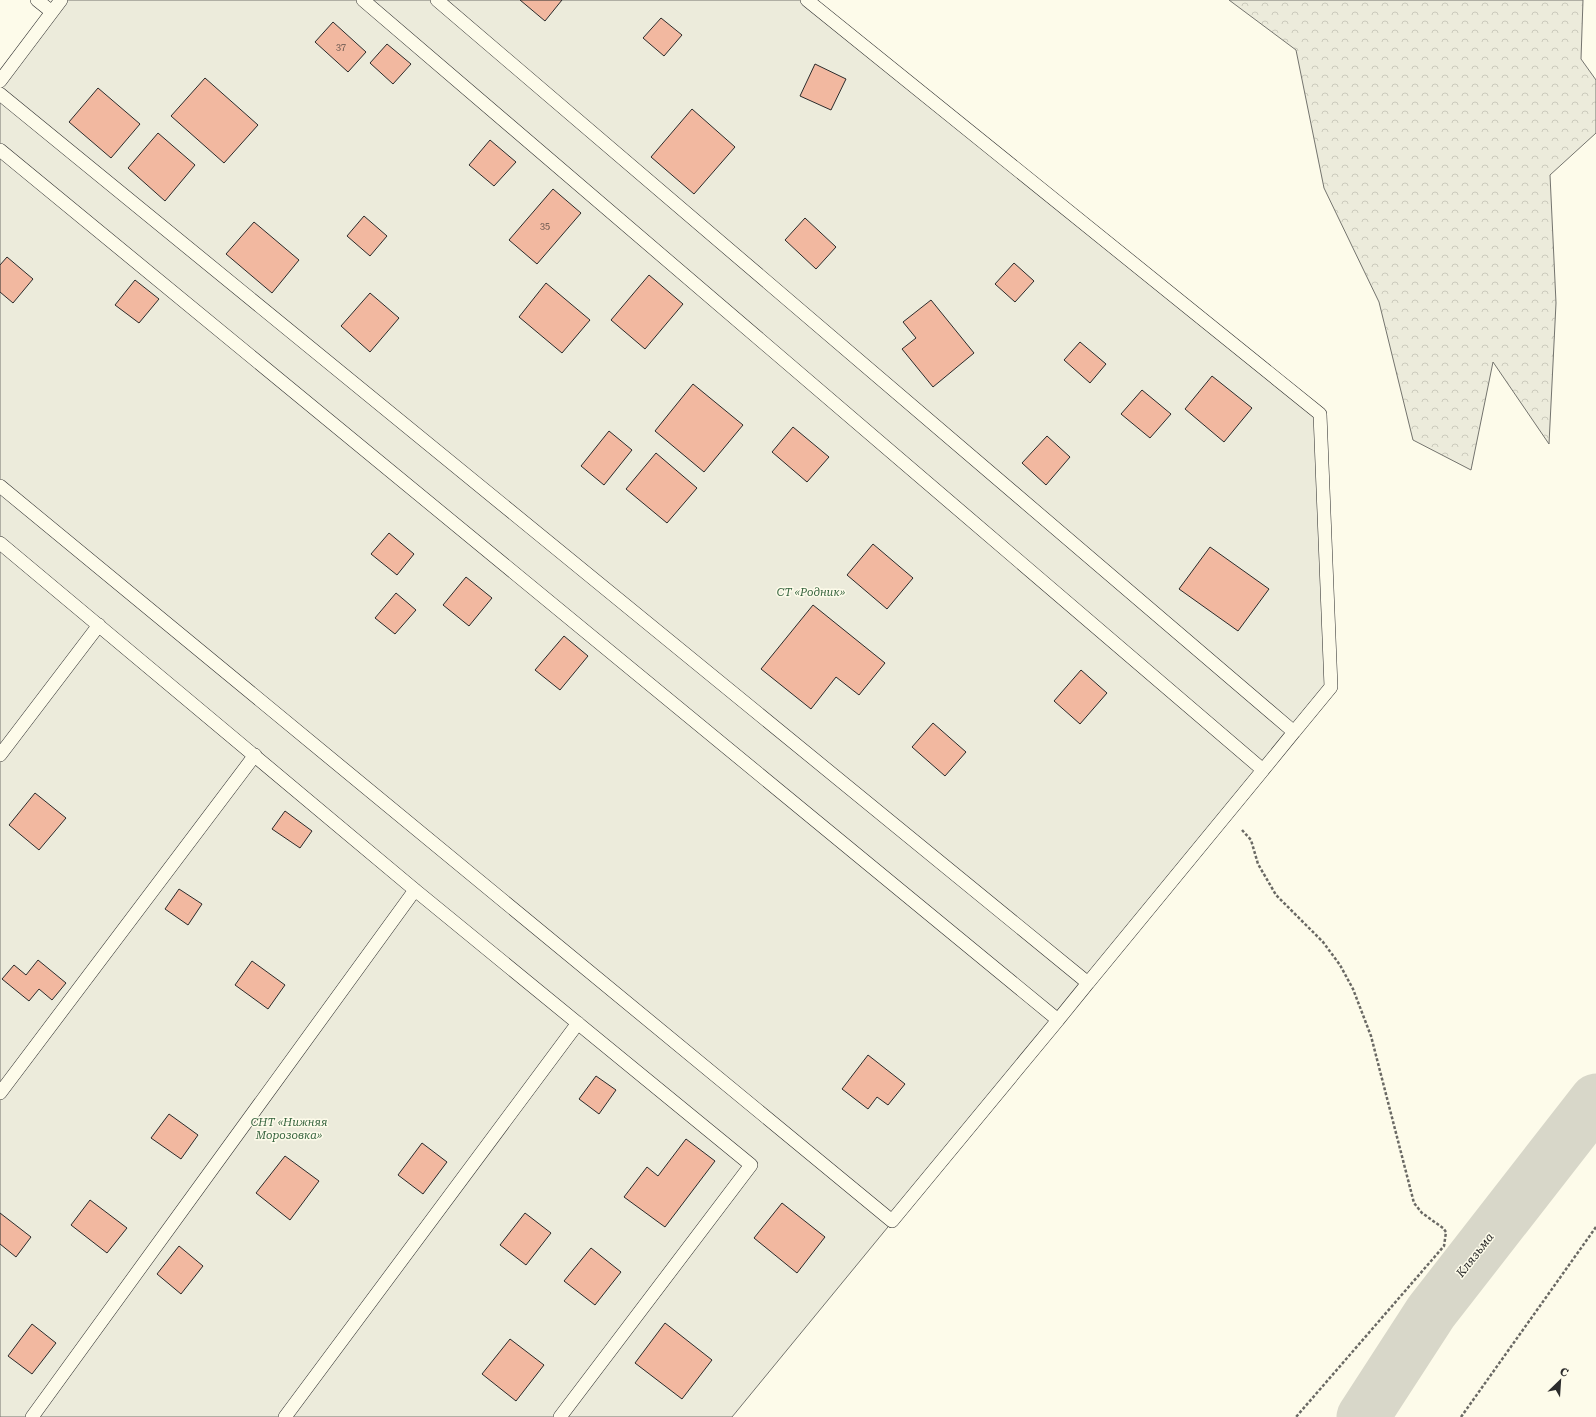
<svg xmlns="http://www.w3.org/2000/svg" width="1596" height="1417" font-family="'Roboto Serif',serif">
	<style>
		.forest { fill: url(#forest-crowns); stroke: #74746e }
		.garden { fill: #ecebdb; stroke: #74746e }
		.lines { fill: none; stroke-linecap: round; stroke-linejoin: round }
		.river { stroke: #d8d7c9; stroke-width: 53 }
		.building { fill: #f2b8a0; stroke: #2b2b2b }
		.lane-casing { stroke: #2b2b2b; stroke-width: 14 }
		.path { stroke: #6a6964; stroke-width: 2.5; stroke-dasharray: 3 2; stroke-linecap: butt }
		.lane { stroke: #fdfbea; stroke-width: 13 }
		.labels { text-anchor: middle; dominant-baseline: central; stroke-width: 3; stroke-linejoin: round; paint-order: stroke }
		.number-label { font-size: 9px; fill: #5d4e48 }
		.park-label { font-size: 11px; font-style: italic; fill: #34623c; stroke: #fdfbea }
		.water-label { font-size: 12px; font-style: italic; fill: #2b2b2b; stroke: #fdfbea }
	</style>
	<defs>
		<pattern id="forest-crowns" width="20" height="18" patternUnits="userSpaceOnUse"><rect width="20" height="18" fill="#ecebdb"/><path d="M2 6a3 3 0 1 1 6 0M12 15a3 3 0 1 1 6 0" fill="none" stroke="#cbcabc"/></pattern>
	</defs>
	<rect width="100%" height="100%" fill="#fdfbea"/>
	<path class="forest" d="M1229,0h354l-2,59 15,21v53l-46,42 6,128 -7,141 -56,-82 -22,108 -58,-30 -34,-138 -55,-114 -28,-138z"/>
	<path class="garden" d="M61,0h746l513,414 11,273 -599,730h-732v-1336z"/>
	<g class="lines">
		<path class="river" d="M1363,1417l68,-105 165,-212"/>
	</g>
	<path class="building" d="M520,0h42l-17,21z
		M661,18l21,17 -18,21 -21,-18z
		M333,22l33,30 -18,20 -33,-30z
		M387,44l24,20 -18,20 -23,-21z
		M815,64l31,15 -15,31 -31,-14z
		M205,78l53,47 -34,38 -53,-47z
		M98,88l42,36 -29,34 -42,-36z
		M692,109l43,38 -41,47 -43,-37z
		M158,133l37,32 -30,36 -37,-33z
		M490,140l26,22 -22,24 -25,-21z
		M553,189l28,24 -44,51 -28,-24z
		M364,216l23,20 -17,20 -23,-20z
		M805,218l31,29 -20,22 -31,-29z
		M254,222l45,38 -27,33 -46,-39z
		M7,257l26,22 -20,24 -13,-11v-27z
		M1014,263l20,18 -19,21 -20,-18z
		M649,275l34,29 -38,45 -34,-29z
		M135,280l24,19 -20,24 -24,-18z
		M546,283l44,37 -28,33 -43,-36z
		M370,293l29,25 -29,34 -29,-26z
		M931,300l43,53 -41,34 -31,-38 14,-11 -13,-16z
		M1080,342l26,22 -16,19 -26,-23z
		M1212,376l40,32 -28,34 -39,-33z
		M693,384l50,41 -39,47 -49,-41z
		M1142,390l29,24 -21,24 -29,-24z
		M793,427l36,30 -22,25 -35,-30z
		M609,431l23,19 -28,35 -23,-19z
		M1047,436l23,21 -24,28 -24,-22z
		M656,453l41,35 -30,35 -41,-34z
		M389,533l25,21 -17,21 -26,-21z
		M873,544l40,34 -26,31 -40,-34z
		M1210,547l59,42 -31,42 -59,-42z
		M466,577l26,21 -23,28 -26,-21z
		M396,593l20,17 -21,24 -20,-16z
		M813,605l72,58 -26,32 -23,-18 -25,32 -50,-40z
		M564,636l24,20 -28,34 -25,-20z
		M1081,670l26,23 -27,31 -26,-23z
		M933,723l33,29 -21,24 -33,-29z
		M35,793l31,25 -27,32 -30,-25z
		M285,811l27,20 -12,17 -28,-19z
		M179,889l23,15 -14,21 -23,-16z
		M38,960l28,23 -14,17 -13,-11 -10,12 -27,-22 12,-14 12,10z
		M252,961l33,24 -17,24 -33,-24z
		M868,1055l37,29 -17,21 -11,-8 -9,12 -26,-20z
		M596,1076l20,14 -17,24 -20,-15z
		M169,1114l29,21 -17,24 -30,-21z
		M686,1139l29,22 -50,66 -41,-30 23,-30 11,9z
		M422,1143l25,19 -24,32 -25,-19z
		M285,1156l34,25 -29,39 -34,-27z
		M90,1200l37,28 -20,25 -36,-28z
		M782,1203l43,34 -28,36 -43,-35z
		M0,1213l31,24 -15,20 -16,-13z
		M525,1213l26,20 -25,32 -26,-20z
		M179,1246l24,20 -22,28 -24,-20z
		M591,1248l30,24 -26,33 -31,-24z
		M665,1323l47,37 -30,39 -47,-36z
		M32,1324l24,19 -24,31 -24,-18z
		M510,1339l34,26 -28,36 -34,-27z"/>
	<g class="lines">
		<g class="lane-casing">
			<path id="lane" d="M37,0l15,12
				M437,0l857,732 37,-45 -11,-273 -513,-414
				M0,81l61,-81
				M0,94l1088,889 175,-213 -900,-770
				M0,150l1058,870 -166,201 -892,-735
				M0,543l415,347 336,275 -191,252
				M0,755l99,-130
				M1263,770l31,-38
				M1058,1020l30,-37
				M0,1093l255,-338
				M32,1417l383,-527
				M285,1417l293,-394"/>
		</g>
		<path class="path" d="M1242,830l9,10 7,24 18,31 47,47 17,23 13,24 18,47 43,167 8,10 21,15 3,4 -2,14 -148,171
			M1461,1417l135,-190"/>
		<use href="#lane" class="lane"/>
	</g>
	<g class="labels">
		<g class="number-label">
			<text x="341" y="47">37</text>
			<text x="545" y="226">35</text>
		</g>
		<g class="park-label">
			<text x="811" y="592">СТ «Родник»</text>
			<text x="289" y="1122">СНТ «Нижняя<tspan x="289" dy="13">Морозовка»</tspan></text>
		</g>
		<g class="water-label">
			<text transform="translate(1475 1255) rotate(-52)">Клязьма</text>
		</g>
	</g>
	<g transform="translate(1560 1381) rotate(25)" stroke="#fdfbea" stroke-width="3" paint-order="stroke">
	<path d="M0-3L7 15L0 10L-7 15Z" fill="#2b2b2b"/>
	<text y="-6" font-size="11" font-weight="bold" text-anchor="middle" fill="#2b2b2b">С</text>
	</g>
</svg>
